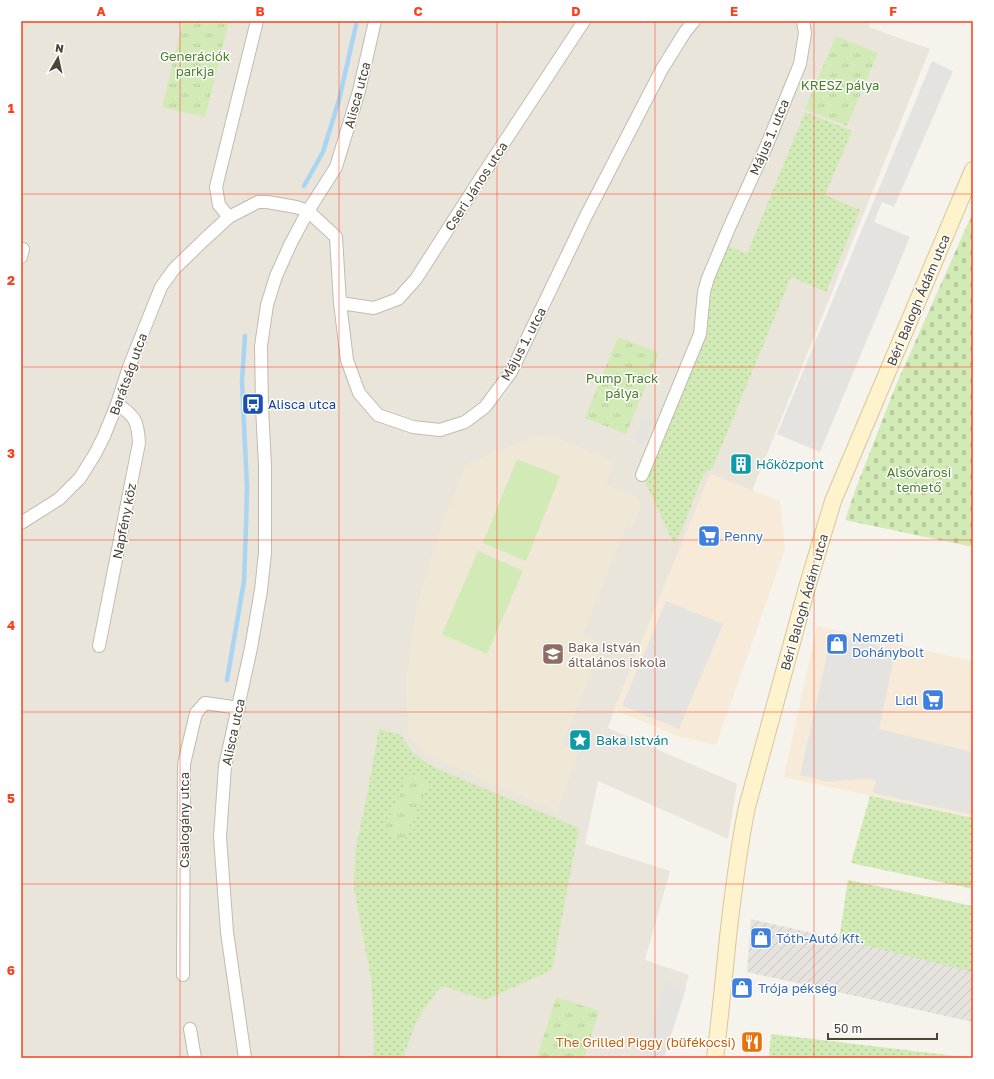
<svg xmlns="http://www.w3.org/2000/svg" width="994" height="1079" font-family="'Golos Text',sans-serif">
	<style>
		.residential { fill: #eae5da }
		.commercial { fill: #f7ead8 }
		.industrial { fill: url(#industrial-furrows) }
		.education { fill: #efe8d6 }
		.grass { fill: url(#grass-dots) }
		.cemetery { fill: url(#cemetery-stones) }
		.park { fill: url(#park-tufts) }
		.pitch { fill: #d2eab5 }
		.parking { fill: #e5e3e0 }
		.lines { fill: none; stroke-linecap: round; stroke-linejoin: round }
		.stream { stroke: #a9d4f2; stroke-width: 4.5 }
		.street-casing { stroke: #c2bbae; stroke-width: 14 }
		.secondary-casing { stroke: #d6c79b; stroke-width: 18 }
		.street { stroke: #fff; stroke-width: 12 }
		.secondary { stroke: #fff3cd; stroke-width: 16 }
		.grid { fill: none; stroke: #fc3f1d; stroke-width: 1; stroke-opacity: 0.55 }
		.labels { text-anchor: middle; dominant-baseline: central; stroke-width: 3; stroke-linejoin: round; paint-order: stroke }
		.park-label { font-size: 13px; fill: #4a7f2a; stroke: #fff }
		.street-label { font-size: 13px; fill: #4b4439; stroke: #fff }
		.transit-label { font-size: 13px; fill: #164399; stroke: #fff; text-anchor: start }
		.culture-label { font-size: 13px; fill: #0d838f; stroke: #fff; text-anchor: start }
		.shop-label { font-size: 13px; fill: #366cbe; stroke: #fff; text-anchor: start }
		.education-label { font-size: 13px; fill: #785e54; stroke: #fff; text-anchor: start }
		.food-label { font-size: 13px; fill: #c56008; stroke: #fff; text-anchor: end }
		.neatline { fill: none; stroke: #fc3f1d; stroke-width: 1.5 }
		.grid-label { font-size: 13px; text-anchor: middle; font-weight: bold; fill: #fc3f1d }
	</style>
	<defs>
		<pattern id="industrial-furrows" width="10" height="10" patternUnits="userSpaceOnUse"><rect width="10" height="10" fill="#e6e2dd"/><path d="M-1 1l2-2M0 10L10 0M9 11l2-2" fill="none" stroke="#c7c3be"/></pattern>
		<pattern id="grass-dots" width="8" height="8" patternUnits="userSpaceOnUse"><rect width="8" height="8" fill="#d2eab5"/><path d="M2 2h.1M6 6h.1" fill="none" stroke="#b6ca9c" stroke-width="1.8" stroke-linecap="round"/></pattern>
		<pattern id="cemetery-stones" width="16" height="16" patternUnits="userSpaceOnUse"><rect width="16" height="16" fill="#d2eab5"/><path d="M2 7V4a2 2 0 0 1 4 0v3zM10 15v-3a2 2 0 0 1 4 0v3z" fill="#b6ca9c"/></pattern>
		<pattern id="park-tufts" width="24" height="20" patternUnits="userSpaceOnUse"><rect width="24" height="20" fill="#d2eab5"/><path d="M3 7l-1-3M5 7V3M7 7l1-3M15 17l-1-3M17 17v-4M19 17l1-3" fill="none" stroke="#b6ca9c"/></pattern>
	</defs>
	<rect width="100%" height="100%" fill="#f6f3ec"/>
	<path class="residential" d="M21,21h850l-2,6 61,22 -178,442 -42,-16 -96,235 -6,18 129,56 -9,55 -130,-58 -13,63 85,27 -25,89 44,15 -25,83h-643z"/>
	<path class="commercial" d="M710,474l70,27 5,48 -69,196 -35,-8 -67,-27z
		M817,626l156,35v157l-189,-41z"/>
	<path class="industrial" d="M751,919l222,51v52l-226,-50z"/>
	<path class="education" d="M541,435l16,3 58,24 -10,22 32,13 4,7 -9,24 -6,-2 -44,110 21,8 -39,96 -1,5 16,5 -22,62 -132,-59 -16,-17 -2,-20 -1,-37 11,-72 18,-63 31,-79 26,-12z"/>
	<path class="grass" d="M805,112l47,19 -27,64 35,15 -34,82 -35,-15 -78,190 -10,8 -20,52 -9,17 -32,-69 58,-141 2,-29 20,-62 25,11z
		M379,729l22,6c11,19 18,24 37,34l141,59 -27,142 -67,30 -42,-14 -6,5 -20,29 -14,38h-29v-22l-3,-58 -17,-89 1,-37 13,-62z
		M870,796l103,22v71l-122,-26z
		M848,880l125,26v66l-134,-33z
		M771,1034l202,24h-204z"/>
	<path class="cemetery" d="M973,212v335l-128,-27 11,-32 40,-103z"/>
	<path class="park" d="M183,21h46l-24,96 -43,-10z
		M836,36l42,17 -31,73 -42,-17z
		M618,337l41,16 -33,81 -41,-16z
		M409,773l20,9 -25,58 -21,-9z
		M556,997l43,14 -15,47h-47z"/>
	<path class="pitch" d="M517,459l43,17 -34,85 -43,-18z
		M478,551l45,20 -36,83 -45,-20z"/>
	<path class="parking" d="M932,61l21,10 -59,136 -12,-5 -8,20 36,15 -90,215 -43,-18z
		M643,418l10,4 -10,23 -10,-4z
		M666,601l57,23 -44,105 -57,-23z
		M841,638l55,11 -17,80 94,23v63l-100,-22 3,-12 -9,-3 -38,4 -29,-7 29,-129 9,3z
		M666,982l20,6 -22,70h-23z"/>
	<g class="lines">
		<path class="stream" d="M304,186l19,-34 16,-52 18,-79
			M227,680l17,-99 2,-55 1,-38 -5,-107 3,-45"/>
		<g class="street-casing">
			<path id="street" d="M229,217l-10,-12 -3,-18 41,-166
				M21,257l2,-8
				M340,303l34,5 24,-9 18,-20 66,-103 102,-155
				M642,475l58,-141 4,-42 4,-14 21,-50 37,-81 34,-83 5,-31 -2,-12
				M21,523l38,-24 21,-21 15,-24 9,-18 13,-32 12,-37 32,-80 13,-18 31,-30 24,-22 29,-15h9l29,5 12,4 28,26 4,66 7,57 12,33 19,22 35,12 27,3 25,-8 20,-15 26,-35 75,-156 76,-147 23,-37 9,-11
				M99,646l40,-203c-1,-22 -4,-27 -22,-39
				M183,975l1,-211 12,-51 9,-10 34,5
				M190,1029l5,29
				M245,1058l-18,-126 -7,-95 5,-71 26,-118 10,-58 4,-37v-87l-3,-59 -1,-61 6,-41 9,-29 15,-33 17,-32 28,-44 23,-76 16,-70"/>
		</g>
		<g class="secondary-casing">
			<path id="secondary" d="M715,1058c5,-40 9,-81 13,-121 5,-44 10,-87 19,-130l61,-223 25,-83 140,-331"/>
		</g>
		<use href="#street" class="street"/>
		<use href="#secondary" class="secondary"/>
	</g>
	<path class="grid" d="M180,21v1037M339,21v1037M497,21v1037M655,21v1037M814,21v1037M21,194h952M21,367h952M21,540h952M21,712h952M21,884h952"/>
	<defs>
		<g id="bus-square" transform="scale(1.15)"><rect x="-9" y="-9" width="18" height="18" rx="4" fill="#1a4fb4" stroke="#fff"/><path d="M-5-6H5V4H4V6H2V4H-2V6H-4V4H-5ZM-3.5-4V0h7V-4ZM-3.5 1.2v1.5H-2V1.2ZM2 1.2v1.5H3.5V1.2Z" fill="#fff"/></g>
		<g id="building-square" transform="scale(1.15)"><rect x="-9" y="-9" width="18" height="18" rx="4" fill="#0f9aa8" stroke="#fff"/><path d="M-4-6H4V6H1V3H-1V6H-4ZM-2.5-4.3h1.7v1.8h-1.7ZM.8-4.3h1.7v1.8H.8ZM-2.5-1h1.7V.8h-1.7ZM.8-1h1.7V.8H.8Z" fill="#fff"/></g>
		<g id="supermarket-square" transform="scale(1.15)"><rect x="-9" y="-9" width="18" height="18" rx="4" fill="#3f7fe0" stroke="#fff"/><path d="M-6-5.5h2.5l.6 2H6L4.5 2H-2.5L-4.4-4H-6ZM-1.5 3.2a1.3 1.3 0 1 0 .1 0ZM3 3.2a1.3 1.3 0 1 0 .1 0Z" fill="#fff"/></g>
		<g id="shop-square" transform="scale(1.15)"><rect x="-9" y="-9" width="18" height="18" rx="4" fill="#3f7fe0" stroke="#fff"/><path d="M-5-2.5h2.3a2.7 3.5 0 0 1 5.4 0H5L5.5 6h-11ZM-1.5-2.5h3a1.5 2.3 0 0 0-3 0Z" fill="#fff"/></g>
		<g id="school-square" transform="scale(1.15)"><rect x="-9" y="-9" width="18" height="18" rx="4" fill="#8d6e63" stroke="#fff"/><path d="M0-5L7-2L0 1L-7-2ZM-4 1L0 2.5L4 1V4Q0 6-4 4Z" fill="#fff"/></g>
		<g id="sight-square" transform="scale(1.15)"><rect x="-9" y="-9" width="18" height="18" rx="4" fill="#0f9aa8" stroke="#fff"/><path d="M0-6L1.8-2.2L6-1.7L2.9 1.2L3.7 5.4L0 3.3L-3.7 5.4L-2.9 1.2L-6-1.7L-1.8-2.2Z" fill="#fff"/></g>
		<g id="restaurant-square" transform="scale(1.15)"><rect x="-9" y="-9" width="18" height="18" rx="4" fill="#e8710a" stroke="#fff"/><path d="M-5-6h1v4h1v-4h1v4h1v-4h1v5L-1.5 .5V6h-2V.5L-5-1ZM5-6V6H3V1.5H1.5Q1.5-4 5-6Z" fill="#fff"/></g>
	</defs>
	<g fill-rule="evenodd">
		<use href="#bus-square" x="253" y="404"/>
		<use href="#building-square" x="741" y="464"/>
		<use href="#supermarket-square" x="709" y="536"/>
		<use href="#shop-square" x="837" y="644"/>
		<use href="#school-square" x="553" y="654"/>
		<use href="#supermarket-square" x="933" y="700"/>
		<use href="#sight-square" x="580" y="740"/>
		<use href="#shop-square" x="761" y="938"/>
		<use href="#shop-square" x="742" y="988"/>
		<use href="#restaurant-square" x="752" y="1042"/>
	</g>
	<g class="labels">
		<g class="park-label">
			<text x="195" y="56">Generációk<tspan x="195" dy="15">parkja</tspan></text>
			<text x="840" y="85">KRESZ pálya</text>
			<text x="622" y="378">Pump Track<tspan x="622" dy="15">pálya</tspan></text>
			<text x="919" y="472">Alsóvárosi<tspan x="919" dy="15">temető</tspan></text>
		</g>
		<g class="street-label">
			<text transform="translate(357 95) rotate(-75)">Alisca utca</text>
			<text transform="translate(769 137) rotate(-67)">Május 1. utca</text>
			<text transform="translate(476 186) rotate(-57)">Cseri János utca</text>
			<text transform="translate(918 300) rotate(-67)">Béri Balogh Ádám utca</text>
			<text transform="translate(523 344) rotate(-62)">Május 1. utca</text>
			<text transform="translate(128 374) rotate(-70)">Barátság utca</text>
			<text transform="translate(124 521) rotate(-79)">Napfény köz</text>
			<text transform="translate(804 602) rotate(-74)">Béri Balogh Ádám utca</text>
			<text transform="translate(233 732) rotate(-78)">Alisca utca</text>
			<text transform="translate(184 820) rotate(-90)">Csalogány utca</text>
		</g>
		<g class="transit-label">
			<text x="268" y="404">Alisca utca</text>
		</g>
		<g class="culture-label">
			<text x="756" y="464">Hőközpont</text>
			<text x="596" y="740">Baka István</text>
		</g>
		<g class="shop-label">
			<text x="724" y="536">Penny</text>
			<text x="852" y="637">Nemzeti<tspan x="852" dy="15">Dohánybolt</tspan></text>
			<text x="918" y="700" text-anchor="end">Lidl</text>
			<text x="776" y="938">Tóth-Autó Kft.</text>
			<text x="758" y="988">Trója pékség</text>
		</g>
		<g class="education-label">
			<text x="568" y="647">Baka István<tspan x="568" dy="15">általános iskola</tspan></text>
		</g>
		<g class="food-label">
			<text x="736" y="1042">The Grilled Piggy (büfékocsi)</text>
		</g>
	</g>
	<rect width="994" height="1079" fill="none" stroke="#ffffff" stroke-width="44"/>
	<g transform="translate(58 58) rotate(9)" stroke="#ffffff" stroke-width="3" paint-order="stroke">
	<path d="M0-3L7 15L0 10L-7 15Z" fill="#4b4439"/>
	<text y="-6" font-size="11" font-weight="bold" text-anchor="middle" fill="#4b4439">N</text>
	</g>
	<path d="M828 1033v6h109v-6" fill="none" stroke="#4b4439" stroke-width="2"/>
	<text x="834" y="1033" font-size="12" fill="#4b4439" stroke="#ffffff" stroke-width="3" paint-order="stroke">50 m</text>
	<rect x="22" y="22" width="950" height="1035" class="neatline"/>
	<g class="grid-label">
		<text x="101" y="16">A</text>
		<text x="260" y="16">B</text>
		<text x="418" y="16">C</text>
		<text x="576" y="16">D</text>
		<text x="734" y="16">E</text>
		<text x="893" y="16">F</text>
		<text x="11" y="113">1</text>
		<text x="11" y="285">2</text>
		<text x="11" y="458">3</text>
		<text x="11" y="630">4</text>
		<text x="11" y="803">5</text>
		<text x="11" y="975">6</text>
	</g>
</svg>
